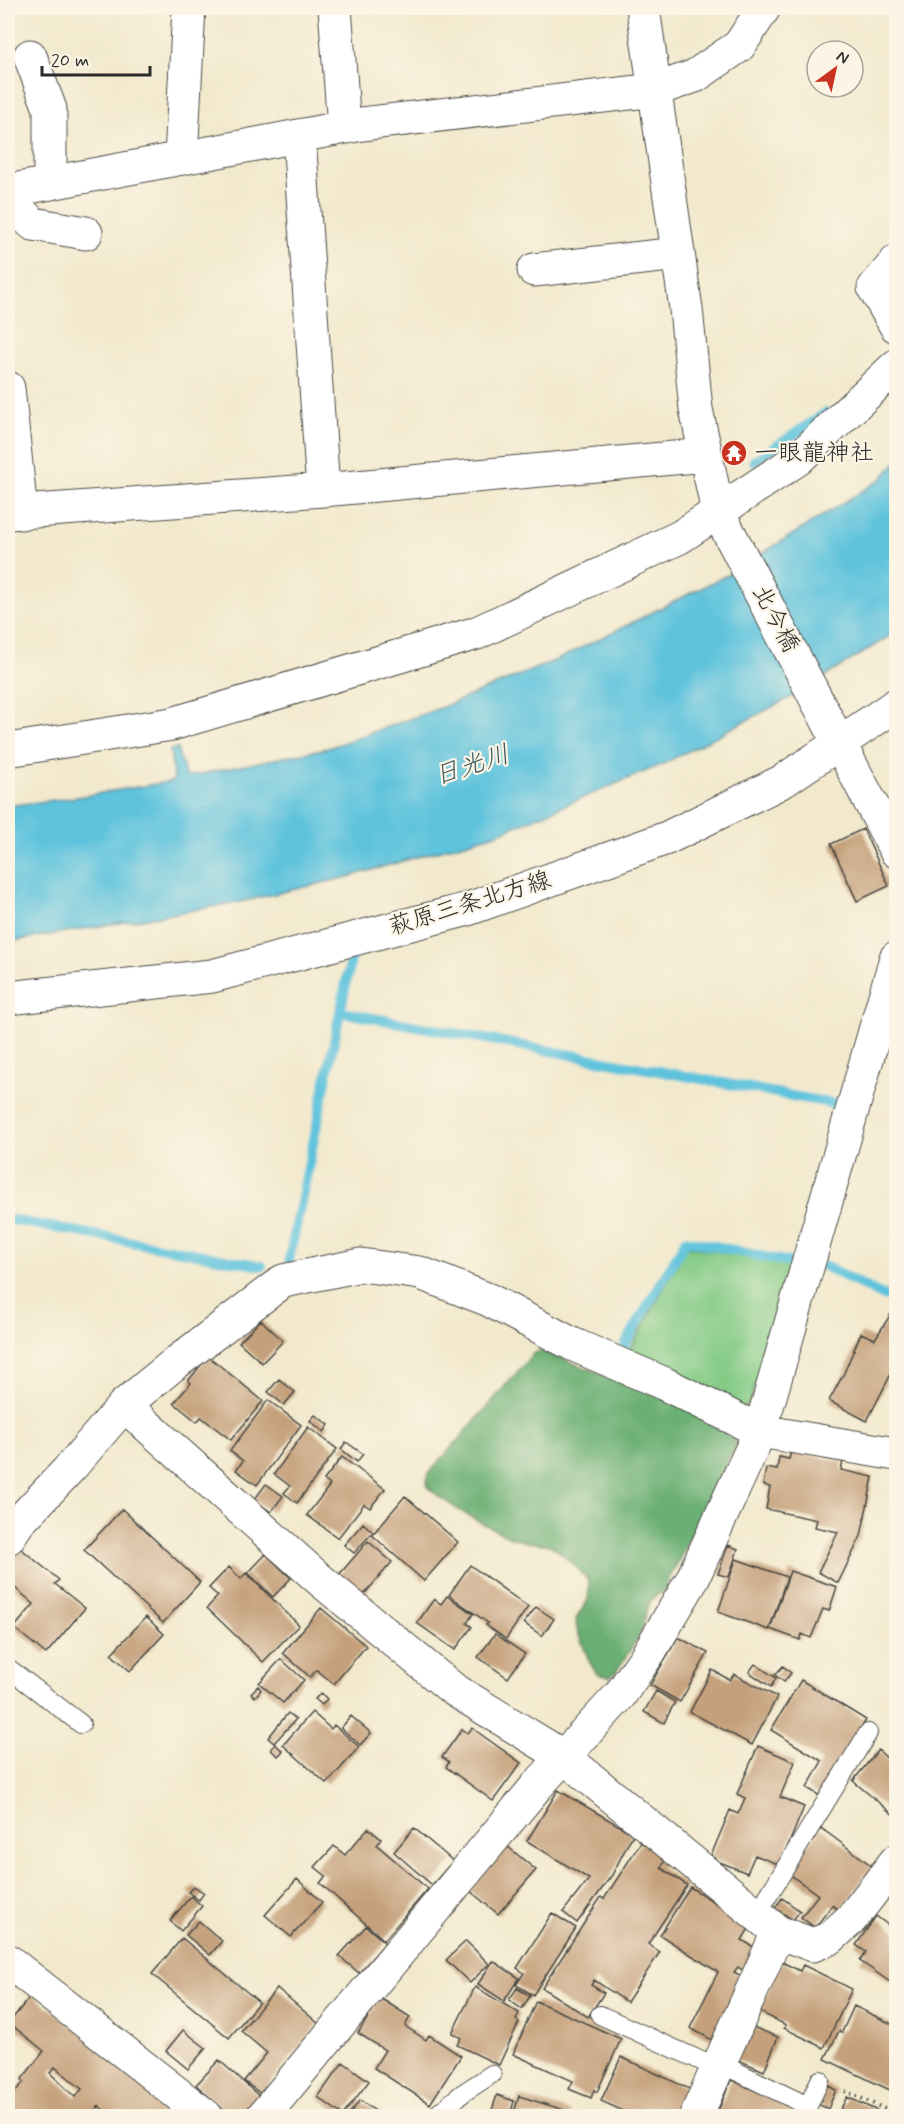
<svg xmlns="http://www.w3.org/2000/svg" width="904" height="2124" font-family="Mynerve,'Klee One',sans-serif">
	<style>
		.green { fill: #84cb86; stroke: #587b58; stroke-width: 1.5 }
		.forest { fill: #6baf73; stroke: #4b6d4f; stroke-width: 1.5 }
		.water { fill: #5fc3dd; stroke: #457784; stroke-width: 1.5 }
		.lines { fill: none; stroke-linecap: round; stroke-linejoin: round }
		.stream { stroke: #5fc3dd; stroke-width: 10 }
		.building { fill: #c5a07b; fill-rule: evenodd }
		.service-casing { stroke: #494843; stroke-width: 20 }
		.minor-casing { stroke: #494843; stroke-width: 35 }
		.tertiary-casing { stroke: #494843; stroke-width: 35 }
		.secondary-casing { stroke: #494843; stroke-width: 35 }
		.path { stroke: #494843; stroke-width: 4; stroke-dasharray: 1.5 4.5; stroke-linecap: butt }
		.service { stroke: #fff; stroke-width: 18 }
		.minor { stroke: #fff; stroke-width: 33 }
		.tertiary { stroke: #fff; stroke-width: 33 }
		.secondary { stroke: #fff; stroke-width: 33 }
		.labels { text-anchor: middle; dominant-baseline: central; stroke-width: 4.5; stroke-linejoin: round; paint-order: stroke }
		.poi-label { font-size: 24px; fill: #2b2b2b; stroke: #fcf5e5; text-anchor: start }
		.street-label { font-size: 24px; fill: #2b2b2b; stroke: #fcf5e5 }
		.water-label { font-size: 26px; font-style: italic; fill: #3b5960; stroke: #fcf5e5 }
	</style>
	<rect width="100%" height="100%" fill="#fcf5e5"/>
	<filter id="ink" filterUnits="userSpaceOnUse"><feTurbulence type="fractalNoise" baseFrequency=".0167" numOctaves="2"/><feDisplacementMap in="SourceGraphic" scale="12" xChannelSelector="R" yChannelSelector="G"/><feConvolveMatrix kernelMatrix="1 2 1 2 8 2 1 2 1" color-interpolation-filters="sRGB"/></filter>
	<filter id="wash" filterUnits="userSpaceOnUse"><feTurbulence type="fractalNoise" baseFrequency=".008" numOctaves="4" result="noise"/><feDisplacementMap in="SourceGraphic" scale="24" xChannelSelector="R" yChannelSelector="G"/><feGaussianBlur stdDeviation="1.35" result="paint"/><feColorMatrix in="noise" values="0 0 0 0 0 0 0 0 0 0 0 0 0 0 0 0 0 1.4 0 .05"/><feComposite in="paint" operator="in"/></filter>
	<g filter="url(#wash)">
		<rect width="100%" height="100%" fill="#f2e9cd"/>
		<path class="green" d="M687,1246l108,20 -46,139 -13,6 -110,-54z"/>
		<path class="forest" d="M542,1351l182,70 8,8 4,16 -73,147c-21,8 -15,24 -22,39 -6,14 -17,28 -25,41l-6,5 -13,-3 -7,-11 -13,-33 -1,-11 12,-19 1,-18c-6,-8 -27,-30 -36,-35 -9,-5 -22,-3 -31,-6 -27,-9 -77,-36 -96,-56l3,-12 105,-120z"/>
		<path class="water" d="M896,462v170l-99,62 -134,70 -164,69 -151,44 -108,25 -232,40v-136l69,-9 97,-16 -4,-31 7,-2 9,29 142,-29 115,-41 118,-49 168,-84 151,-94z"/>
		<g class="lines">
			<path class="stream" d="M754,461l72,-48
				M341,1012l494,92
				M8,1219l254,47
				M289,1260l62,-301
				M824,1266l60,30
				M625,1345l61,-105 106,23"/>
		</g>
		<g id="blocks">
			<path class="building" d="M863,829l26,57 -32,15 -26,-57z
				M896,1306v39l-6,10 6,4v5l-29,57 -38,-20 15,-28 17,-40 14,6z
				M261,1320l22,21 -21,22 -23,-21z
				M208,1356l55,45 -32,39 -30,-23 -4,5 -23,-19 17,-20 -3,-2z
				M279,1379l16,13 -11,13 -16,-13z
				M268,1400l33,25 -44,60 -21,-15 7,-9 -13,-10z
				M315,1415l14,10 -5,7 -14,-11z
				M308,1427l29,22 -40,54 -13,-10 6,-7 -16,-12z
				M346,1442l17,12 -6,8 -16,-13z
				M791,1451l52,11 -2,8 32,7 -12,59 -23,47 -20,-11 20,-40 -23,-5 2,-7 -51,-11 4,-22 -7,-2 3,-17 11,2 2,-13 10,2z
				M342,1457l43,32 -15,19 -6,-4 -26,34 -31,-23 23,-30 -6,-5z
				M266,1484l17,12 -12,16 -17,-12z
				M405,1496l53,46 -34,39 -52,-46z
				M122,1509l78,73 -37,41 -79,-73z
				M363,1523l10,9 -19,21 -10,-8z
				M368,1541l24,21 -30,35 -24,-21z
				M728,1545l10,4 -9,28 -11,-3z
				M19,1547l40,33 -4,4 30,24 -39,46 -32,-26 20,-24 -26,-22v-20z
				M266,1554l25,24 -18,19 -25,-24z
				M736,1559l51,18 -18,53 -51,-18z
				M470,1565l58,42 -22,32 -20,-14 2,-2 -39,-28z
				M229,1567l12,12 5,-6 53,52 -36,37 -56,-54 11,-12 -9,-8z
				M790,1571l47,16 -8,24 -6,-2 -12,29 -9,-4 -2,6 -30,-11z
				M447,1596l26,18 -6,9 5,4 -17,23 -38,-27 17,-24 7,5z
				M536,1607l18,12 -12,17 -18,-13z
				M321,1608l45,38 -32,38 -17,-14 -7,7 -27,-24z
				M146,1617l18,17 -34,37 -19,-17z
				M495,1634l30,20 -17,24 -30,-21z
				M678,1637l30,16 -28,49 -30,-17z
				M281,1659l23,21 -21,23 -24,-20z
				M755,1664l21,14 -5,9 -22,-15z
				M783,1666l8,7 -7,9 -9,-7z
				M712,1670l18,10 4,-6 43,23 -25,48 -62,-33z
				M801,1680l65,40 -46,76 -13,-8 15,-27 -51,-31z
				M258,1686l3,4 -6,7 -4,-4z
				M656,1691l19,11 -11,21 -20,-11z
				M321,1693l6,6 -5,6 -7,-6z
				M312,1712l19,17 3,-4 25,22 -32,37 -44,-39z
				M288,1713l8,6 -22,24 -6,-5z
				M351,1716l20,17 -11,12 -19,-17z
				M472,1728l49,35 -28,38 -47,-34 3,-5 -7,-5 20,-28 6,4z
				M275,1744l8,7 -5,5 -7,-6z
				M758,1746l37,16 -15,35 24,10 -24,58 -25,-10 -8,18 -37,-15 20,-48 8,4 7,-16 -8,-4z
				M878,1750l18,16v48l-1,2 -42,-35z
				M558,1790l75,44 -21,41 -35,48 -14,-11 26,-33 -62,-38z
				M368,1828l13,11 -4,6 51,44 -44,51 -64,-57 6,-7 -11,-9 19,-21 11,9z
				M414,1828l39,33 -21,24 -38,-33z
				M821,1828l51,38 -32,45 -8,-6 -17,23 -14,-11 17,-22 -30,-22z
				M641,1842l25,16 -5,10 26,17 -39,59 12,8 -33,50 -33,-22 -3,5 13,8 -16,24 -46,-29 59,-91 3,2z
				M507,1846l29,24 -38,44 -28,-23z
				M297,1879l25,23 -31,35 -26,-22z
				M194,1886l10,7 -5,7 -11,-8z
				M690,1887l61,38 -9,15 15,9 -13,22 -6,-4 -4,5 11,6 -31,63 -24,-13 28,-56 -58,-37z
				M191,1896l11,10 -21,25 -11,-10z
				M782,1898l18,13 -7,9 -18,-12z
				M552,1913l24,15 -43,67 -17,-10 8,-12 -7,-5z
				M876,1916l20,15v42l-6,9 -30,-21 6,-9 -10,-7z
				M199,1921l23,20 -12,14 -24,-20z
				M366,1926l19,17 -26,30 -20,-17z
				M182,1938l77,64 -30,36 -77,-64z
				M466,1941l23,23 -19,19 -24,-23z
				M493,1961l26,17 -15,23 -26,-17z
				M782,1962l18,9 3,-6 49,24 -28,59 -40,-20 2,-3 -28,-14z
				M475,1987l44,26 -3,7 3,2 -20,43 -42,-20 4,-7 -9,-5z
				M277,1988l42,36 -58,70 -17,-13 23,-28 -26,-22z
				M517,1988l13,8 -8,13 -13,-9z
				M32,1994l153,122h-74l-12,-10 -8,10h-83v-17l16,-17 -2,-3 22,-28 -35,-28zM55,2067l27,22 -7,8 -25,-24z
				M380,1998l30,19 -5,9 21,14 3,-5 32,21 -31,48 -56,-36 11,-18 -27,-17z
				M536,2001l85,38 -24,53 -3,-2 -3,8 -22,-9 4,-8 -60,-27z
				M854,2006l42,20v67l-71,-34 14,-28 3,1z
				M750,2026l28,11 -14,34 -28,-12z
				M183,2030l23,18 -18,21 -22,-18z
				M621,2057l71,33 -12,26h-46l-33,-15z
				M219,2060l41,37 -17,19h-13l-34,-31z
				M343,2062l26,19 -26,34 -25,-18z
				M731,2080l71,30 -3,6h-83z
				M823,2083l13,7 -8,19 -14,-7z
				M497,2095l17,6 -4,15h-20z
				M519,2096l52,16 -1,3 4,1h-61z
				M847,2097l42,19h-52z
				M360,2100l22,16h-34z"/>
		</g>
	</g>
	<g filter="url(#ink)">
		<use href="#blocks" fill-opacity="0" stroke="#494843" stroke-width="1.5"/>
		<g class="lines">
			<g class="service-casing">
				<path id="service" d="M8,1668l73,56
					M757,1914l111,-181
					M600,2015l117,53
					M719,2063l89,43 12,-26
					M435,2116l28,-23 29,-19"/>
			</g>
			<g class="minor-casing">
				<path id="minor" d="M335,8l9,119
					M643,8l43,301 10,100 22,103 178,339
					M30,56l20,53v74
					M299,136l24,354
					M181,158l8,-150
					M8,200l25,24 53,9
					M896,262l-22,26 22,38
					M534,270l144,-16
					M8,388l13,125
					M8,513l315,-23 383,-35
					M8,750l164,-26 305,-91 203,-96 118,-78 98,-93
					M124,1405l195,174 134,110 111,68 214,175 35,13 17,-7 22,-20 44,-57
					M8,1538l10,-15 53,-56 53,-62 49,-40 110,-84 78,-16 59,8 69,27 83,44 93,40 95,47 136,23
					M8,1961l198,155
					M263,2116l273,-329 84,-92 28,-41 44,-74 68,-149 136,-473
					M696,2116l82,-184"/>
			</g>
			<g class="tertiary-casing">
				<path id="tertiary" d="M8,191l354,-67 293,-34 40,-14 44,-30 25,-38"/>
			</g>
			<g class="secondary-casing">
				<path id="secondary" d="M8,998l204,-22 256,-67 199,-71 116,-57 113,-76"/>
			</g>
			<path class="path" d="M845,2091l51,23"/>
			<use href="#service" class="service"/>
			<use href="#minor" class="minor"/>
			<use href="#tertiary" class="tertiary"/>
			<use href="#secondary" class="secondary"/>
		</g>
	</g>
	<defs>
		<g id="temple-disc" transform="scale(1.35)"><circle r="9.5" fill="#c8321e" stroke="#fcf5e5"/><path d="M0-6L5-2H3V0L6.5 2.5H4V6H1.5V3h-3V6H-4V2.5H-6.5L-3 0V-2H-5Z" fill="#fff"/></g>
	</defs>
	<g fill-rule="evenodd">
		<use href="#temple-disc" x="734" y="453"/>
	</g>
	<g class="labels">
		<g class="poi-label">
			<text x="754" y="453">一眼龍神社</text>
		</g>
		<g class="street-label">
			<text transform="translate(775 619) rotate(62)">北今橋</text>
			<text transform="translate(470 904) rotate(-17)">萩原三条北方線</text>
		</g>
		<g class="water-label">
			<text transform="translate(472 766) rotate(-18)">日光川</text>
		</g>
	</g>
	<rect width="904" height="2124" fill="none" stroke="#fcf5e5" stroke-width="30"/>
	<g transform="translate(835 69) rotate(33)"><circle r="28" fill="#fcf5e5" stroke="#a8a49b" stroke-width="1.5"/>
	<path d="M0-4.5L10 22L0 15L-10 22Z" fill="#c8321e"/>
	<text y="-9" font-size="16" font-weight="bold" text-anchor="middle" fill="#2b2b2b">N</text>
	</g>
	<path d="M42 66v9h108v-9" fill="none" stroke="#2b2b2b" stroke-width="3"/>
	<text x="51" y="66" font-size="18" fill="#2b2b2b" stroke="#fcf5e5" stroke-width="4.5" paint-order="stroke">20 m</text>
</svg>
